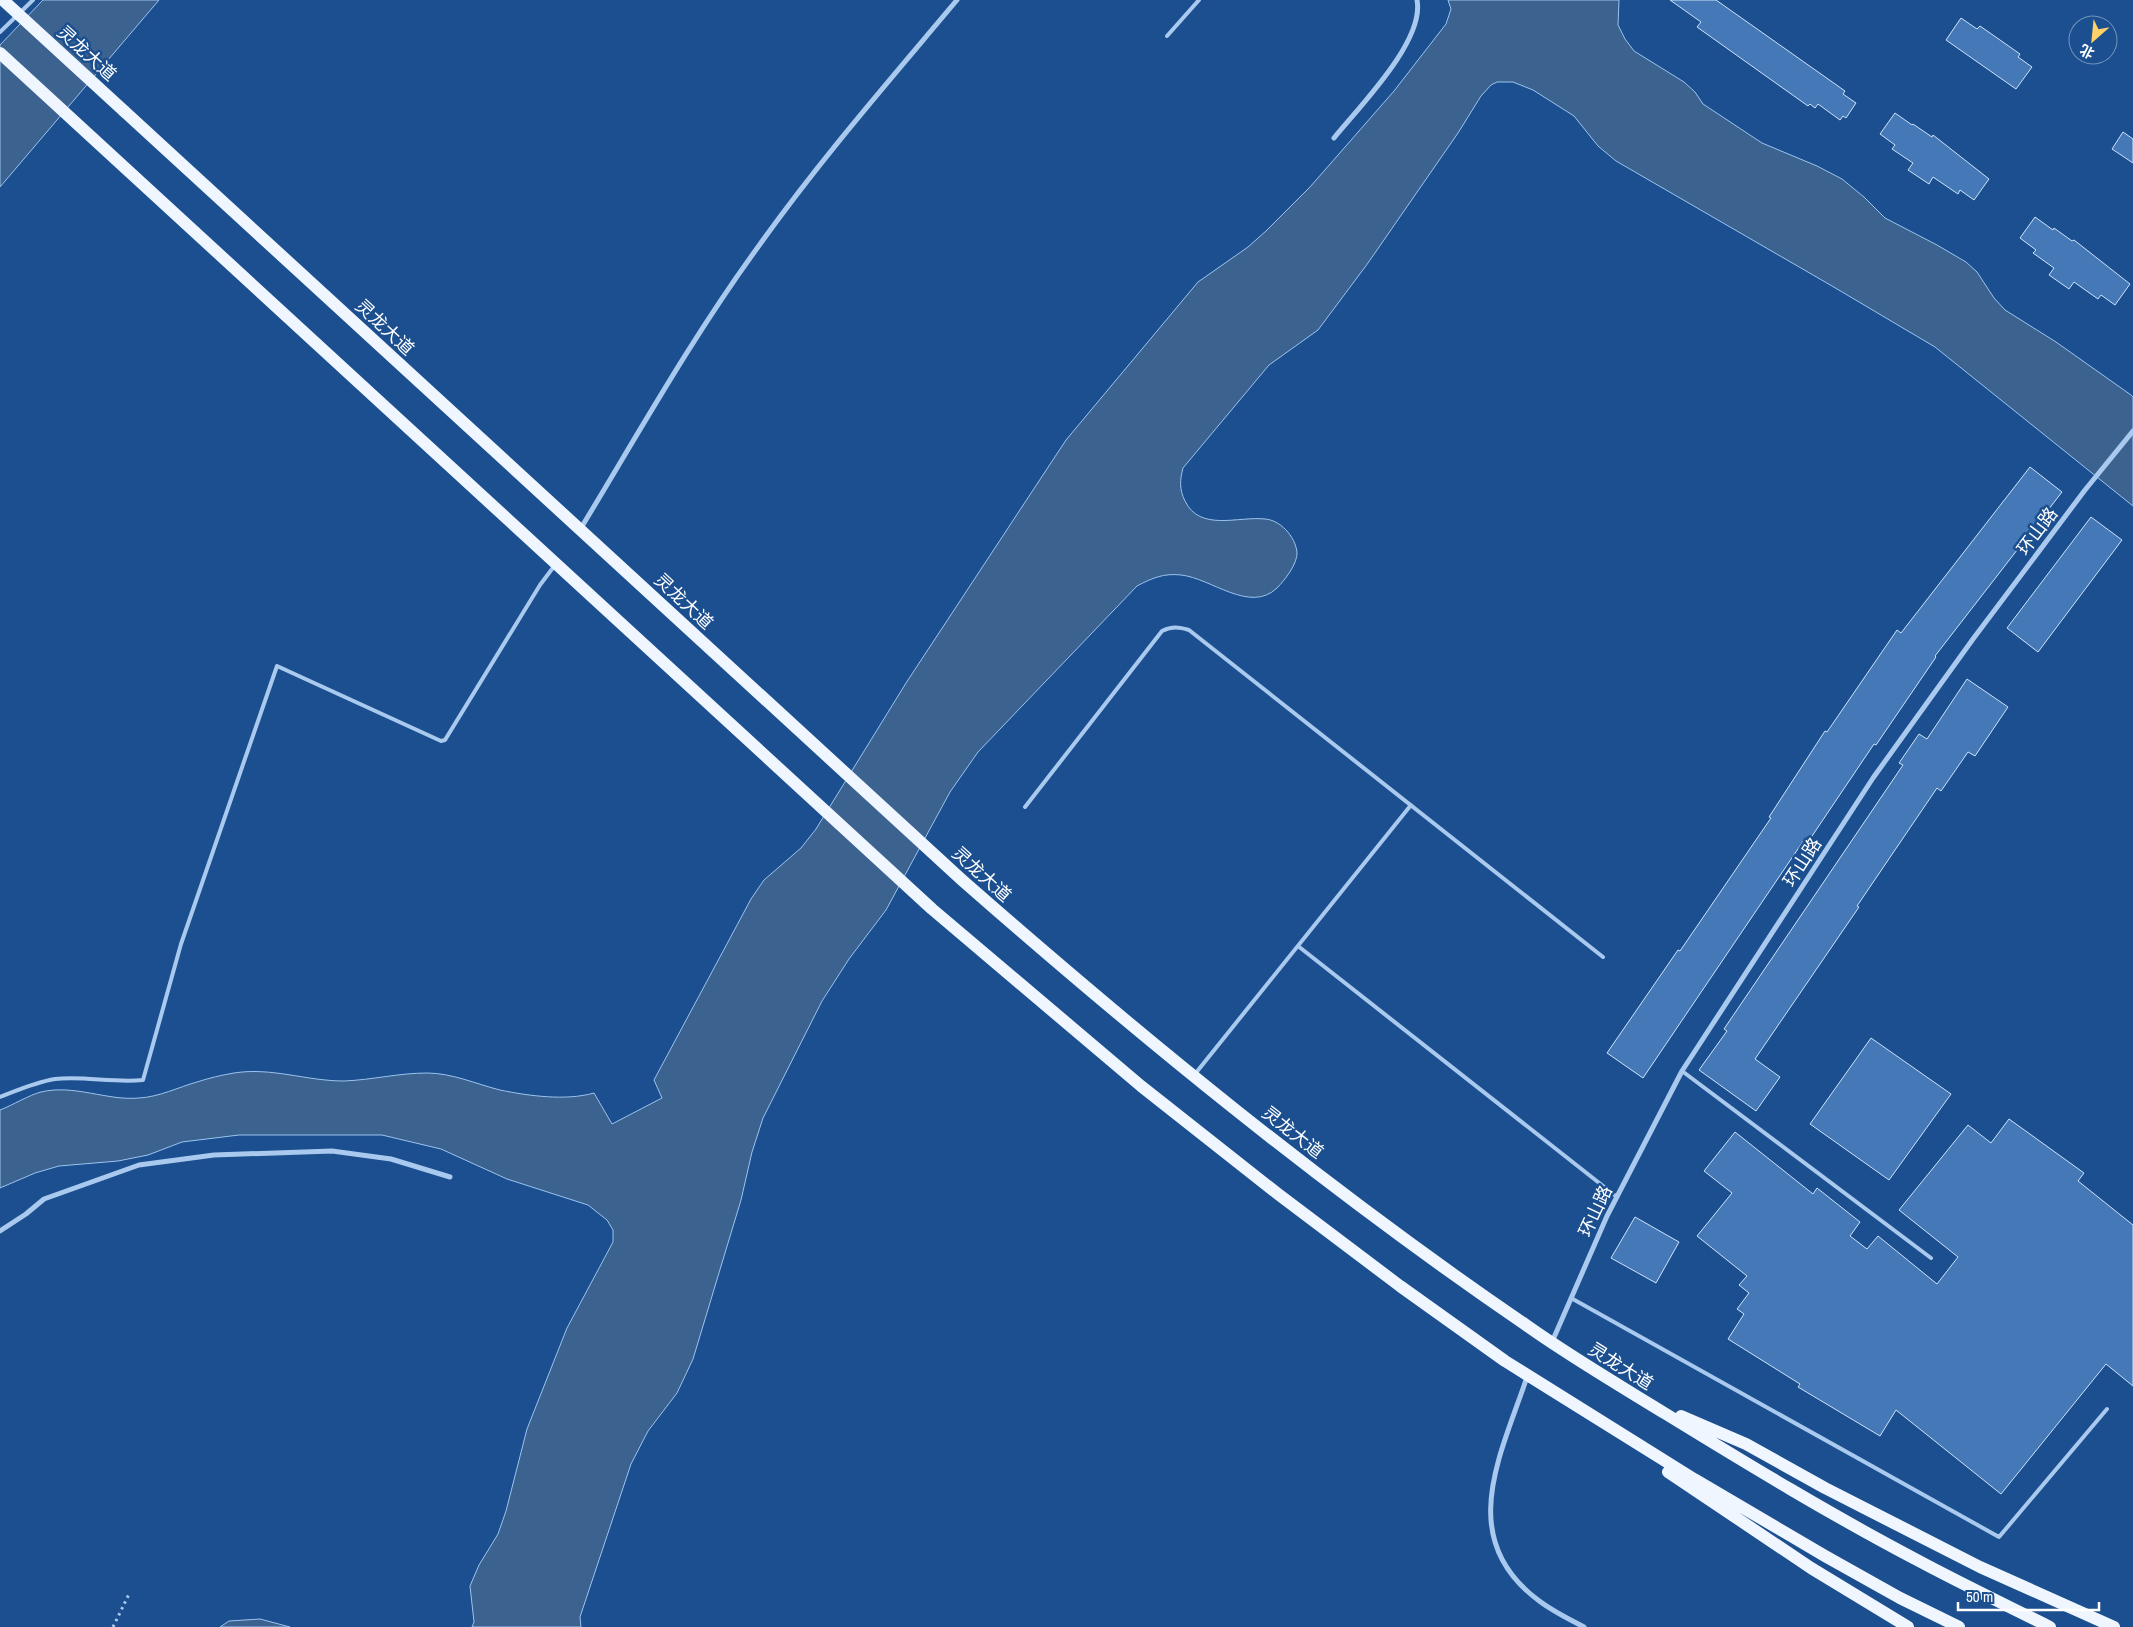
<svg xmlns="http://www.w3.org/2000/svg" width="2133" height="1627" font-family="'Archivo Narrow','Noto Sans SC',sans-serif">
	<style>
		.water { fill: #3c6290; stroke: #9cc4f0 }
		.building { fill: #4478b7; stroke: #cfe3fa }
		.lines { fill: none; stroke-linecap: round; stroke-linejoin: round }
		.path { stroke: #a9c9ee; stroke-width: 3; stroke-dasharray: 2.5 4; stroke-linecap: butt }
		.lane { stroke: #a9c9ee; stroke-width: 4 }
		.street { stroke: #a9c9ee; stroke-width: 5 }
		.primary { stroke: #f0f6ff; stroke-width: 12 }
		.primary-bridge { stroke: #f0f6ff; stroke-width: 12 }
		.labels { text-anchor: middle; dominant-baseline: central; stroke-width: 5; stroke-linejoin: round; paint-order: stroke }
		.street-label { font-size: 18px; fill: #fff; stroke: #1b4f8f }
	</style>
	<rect width="100%" height="100%" fill="#1b4f8f"/>
	<path class="water" d="M43,0h116l-159,187v-142z
		M1448,0h171l-1,25 7,14 9,12 50,31 11,10 8,12 59,39 55,23 25,13 22,18 21,21 52,27 29,17 11,10 17,26 11,12 51,32 75,53 2,2v109l-198,-159 -103,-61 -216,-125 -18,-15 -24,-30 -41,-26 -20,-8h-16l-6,3 -10,11 -23,37 -90,130 -50,67 -49,35 -86,103c-3,12 -4,21 2,33 15,31 53,15 80,18 15,1 30,17 32,33 1,11 -12,28 -20,36 -27,26 -66,-10 -96,-13 -17,-2 -29,3 -44,11l-159,166 -28,40 -64,118 -37,49 -27,42 -59,117 -11,34 -11,48 -48,159 -16,34 -29,38 -17,33 -51,153 1,10h-109l2,-5 -4,-36 9,-21 19,-31 8,-23 21,-82 40,-101 46,-86v-12l-6,-10 -19,-15 -81,-26 -66,-30 -59,-14h-143l-57,7 -34,13 -30,6 -59,5 -24,7 -35,15v-78c13,-5 29,-15 41,-18 33,-8 66,9 98,6 20,-1 40,-11 58,-16 12,-4 25,-7 37,-9 38,-6 72,8 110,8 27,-1 55,-8 83,-8 25,0 49,11 73,17 29,6 66,11 94,3l18,31 50,-26 -8,-18 97,-181 13,-19 37,-32 15,-19 90,-146 160,-243 132,-158 50,-35 18,-16 44,-44 84,-96 52,-67 5,-15z
		M260,1619l30,8h-70l9,-6z"/>
	<path class="building" d="M1670,0h46l129,91 -2,3 13,9 -10,15 -3,-2 -3,4 -22,-16 -3,4 -5,-4 -2,2 -111,-79 4,-5z
		M1961,18l16,11 3,-3 40,28 -2,3 14,10 -16,22 -70,-49z
		M1895,113l17,12 1,-1 19,13 1,-2 56,44 -15,21 -14,-10 -2,4 -25,-17 -4,7 -21,-14 5,-7 -21,-14 3,-4 -15,-11z
		M2123,132l10,7v24l-21,-14z
		M2035,217l18,13 1,-2 18,13 2,-1 56,44 -15,21 -14,-10 -3,4 -24,-17 -5,7 -20,-14 5,-7 -21,-15 3,-3 -16,-12z
		M2030,467l32,25 -127,164 1,1 -60,88 -2,-1 -66,98 -4,-2 -161,238 -36,-25 71,-103 2,1 91,-133 -2,-1 56,-86 2,1 70,-102 4,3z
		M2091,517l31,23 -84,112 -31,-24z
		M1967,679l41,28 -33,49 -7,-4 -27,39 -4,-3 -80,118 2,1 -104,152 25,18 -24,34 -57,-41 28,-39 -3,-2 179,-264 -4,-2 20,-29 8,5z
		M1871,1038l80,56 -62,86 -79,-56z
		M2009,1119l75,54 -6,8 55,44v161l-27,-22 -105,130 -105,-84 -16,26 -82,-49 2,-3 -72,-45 16,-25 -7,-5 12,-16 -10,-8 8,-9 -50,-40 35,-43 -28,-22 31,-39 78,62 4,-6 43,34 -10,14 17,13 11,-13 59,48 21,-27 -59,-47 69,-85 23,18z
		M1635,1217l44,25 -23,41 -45,-25z"/>
	<g class="lines">
		<path class="path" d="M113,1627l17,-35"/>
		<path class="lane" d="M0,32l33,-32
			M1167,36l32,-36
			M1025,807l137,-176c10,-5 17,-4 27,-1l414,327
			M1298,946l319,251
			M1682,1071l249,187
			M1195,1074l216,-269
			M0,1097c18,-7 36,-15 55,-18 29,-3 59,4 88,1l38,-136 96,-278 164,75 4,-1 95,-155 15,-20
			M1571,1298l428,239 108,-128"/>
		<path class="street" d="M1334,138c25,-31 91,-97 83,-138
			M581,528c57,-94 112,-192 177,-281 61,-86 131,-166 199,-247
			M0,1231l26,-17 18,-15 95,-34 75,-10 118,-4 59,8 59,18
			M1552,1342l55,-126 75,-145 191,-293 100,-139 112,-149 48,-59
			M1527,1377c-26,78 -72,161 11,223 14,11 31,19 46,27"/>
		<path class="primary" d="M0,53l932,856 209,177 137,108 122,92 105,75 189,118 131,77 75,42 59,29
			M124,111l838,769c180,158 366,310 564,445 45,32 93,60 140,89 83,51 167,102 253,147 43,23 87,44 131,66
			M1681,1416l65,28 79,44 155,79 134,60
			M1668,1472l143,96 97,59"/>
		<path class="primary-bridge" d="M3,0l121,111"/>
	</g>
	<g class="labels">
		<g class="street-label">
			<text transform="translate(87 53) rotate(42)">灵龙大道</text>
			<text transform="translate(385 327) rotate(43)">灵龙大道</text>
			<text transform="translate(2037 531) rotate(-53)">环山路</text>
			<text transform="translate(684 601) rotate(43)">灵龙大道</text>
			<text transform="translate(1802 862) rotate(-57)">环山路</text>
			<text transform="translate(982 874) rotate(42)">灵龙大道</text>
			<text transform="translate(1293 1132) rotate(38)">灵龙大道</text>
			<text transform="translate(1595 1211) rotate(-65)">环山路</text>
			<text transform="translate(1621 1366) rotate(32)">灵龙大道</text>
		</g>
	</g>
	<g transform="translate(2093 40) rotate(207)"><circle r="24" fill="#1b4f8f" stroke="#7695bc"/>
	<path d="M0-4L9 19L0 12L-9 19Z" fill="#ffd166"/>
	<text y="-8" font-size="14" font-weight="bold" text-anchor="middle" fill="#ffffff">北</text>
	</g>
	<path d="M1958 1602v8h141v-8" fill="none" stroke="#ffffff" stroke-width="2.5"/>
	<text x="1966" y="1602" font-size="15" fill="#ffffff" stroke="#1b4f8f" stroke-width="4" paint-order="stroke">50 m</text>
</svg>
